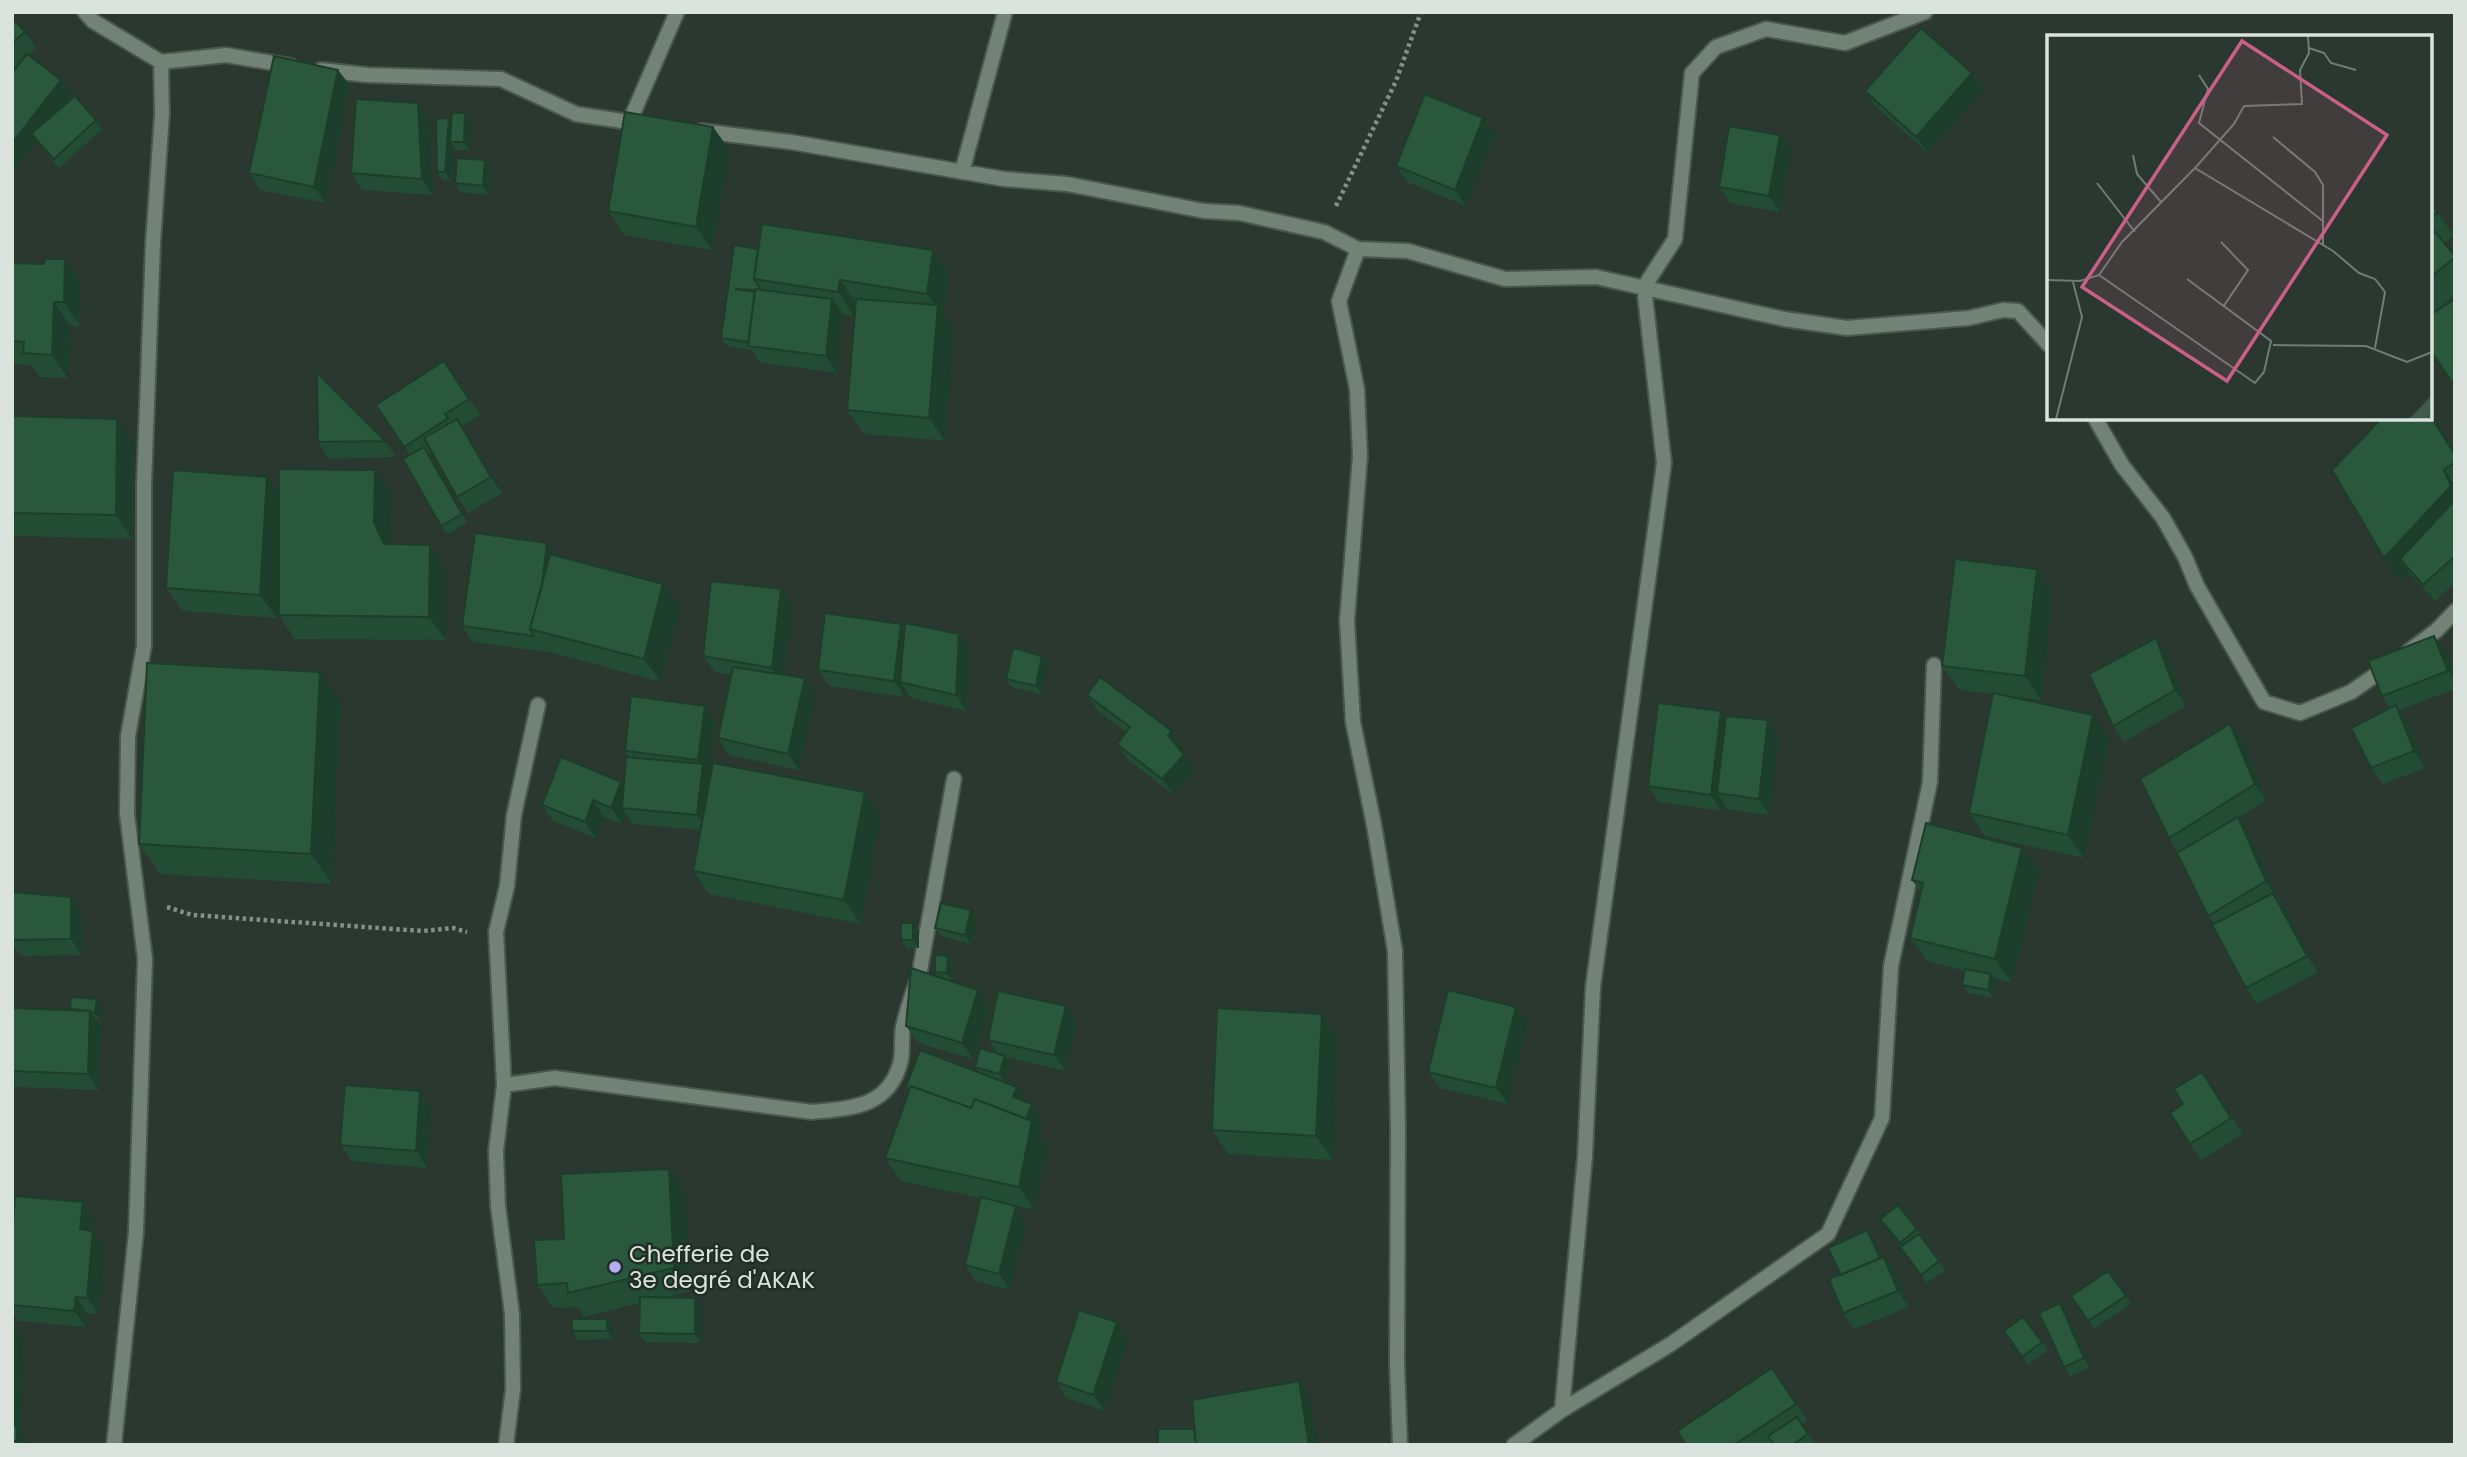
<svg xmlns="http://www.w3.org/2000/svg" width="2467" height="1457" font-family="Poppins,sans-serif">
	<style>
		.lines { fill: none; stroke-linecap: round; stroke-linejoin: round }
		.minor-casing { stroke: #4a564e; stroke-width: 18 }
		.path { stroke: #849088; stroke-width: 4.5; stroke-dasharray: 3.5 3.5; stroke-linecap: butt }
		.minor { stroke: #728277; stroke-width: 14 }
		.wall { fill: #234c34 }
		.shaded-wall { fill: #1d3e2a }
		.building { fill: #29583c; stroke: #1d3e2a; stroke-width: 2 }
		.poi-dot { fill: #b5acf8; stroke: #202e25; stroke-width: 2.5 }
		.labels { text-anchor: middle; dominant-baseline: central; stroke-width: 5; stroke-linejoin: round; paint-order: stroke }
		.poi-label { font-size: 23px; fill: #dae3dd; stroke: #202e25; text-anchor: start }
		.inset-road { fill: none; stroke: #707c75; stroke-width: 2 }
		.view { fill: #ca5f88; fill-opacity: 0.15; stroke: #ca5f88; stroke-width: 3.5 }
		.inset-edge { fill: none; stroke: #dae3dd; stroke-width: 3.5 }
	</style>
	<rect width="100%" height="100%" fill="#2a382f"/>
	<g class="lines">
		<g class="minor-casing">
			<path id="minor" d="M85,12l8,9 68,41 65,-7 65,11
				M321,70l47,5 133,4 75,35 66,10
				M629,123l48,-111
				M701,131l90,11 213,37 63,5 137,27 35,2 85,19 34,17
				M962,172l43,-160
				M2095,418l27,47 41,53 22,39 12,29 67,116 36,11 51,-21 39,-27
				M2409,651l28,-21 18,-19
				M504,1085l51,-7 257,34c41,-4 78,-5 89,-52 2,-11 0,-22 2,-33 4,-18 10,-35 16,-51l35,-197
				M1562,1410l23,-254 8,-169 71,-524 -20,-176 31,-48 17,-166 24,-26 50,-18 79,14 80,-31
				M114,1445l22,-213 9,-273 -18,-145 1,-78 16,-90v-161l9,-242 9,-129 -1,-52
				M506,1445l7,-56 -1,-75 -14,-108 -2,-55 8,-66 -8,-153 11,-46 7,-71 24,-110
				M1400,1445l-3,-81 1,-236 -3,-177 -21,-126 -21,-103 -6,-101 13,-165 -3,-67 -18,-88 19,-52 50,2 97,28 91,-2 188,42 63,9 122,-10 34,-8 15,1 31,34
				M1514,1445l48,-35 109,-66 157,-110 54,-116 9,-152 39,-184 4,-117"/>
		</g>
		<path class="path" d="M1336,206l60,-125 25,-69
			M167,907l25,8 231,16 30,-3 14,4"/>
		<use href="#minor" class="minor"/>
	</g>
	<path class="wall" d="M12,18l13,14 11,16 -7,7 32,25 11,16 -5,7 29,17 6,9 -43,39 -22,-26 -22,28 -3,-3v-94l9,-11 -9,8z
		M338,70l12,16 -24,117 -66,-13 -11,-17z
		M1972,73l12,16 -56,64 -52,-46 -11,-16z
		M465,113l6,9 -1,28h-14l-2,-3 -3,34 -8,-1 -6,-8 14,-51z
		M1483,118l12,16 -29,72 -59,-24 -11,-16z
		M429,119l4,76 -71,-5 -11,-17z
		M713,127l17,24 -18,99 -88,-15 -16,-24z
		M1791,151l-11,61 -50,-9 -11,-16z
		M485,160l6,9 -2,26 -28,-3 -6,-9z
		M2430,203l24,32 -10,8 11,13v39l-25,20z
		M758,249l175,1 16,24 -5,40 10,15 -9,112 -81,-7 -17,-24 8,-101 -1,7 -11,-2 -6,59 -78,-11 -8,-12 -24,-4 -6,-8z
		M65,259l16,24 -1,43 -10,-1 -2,53 -28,-1 -9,-12 -19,-1v-101l32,1z
		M455,377l25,38 -18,11 40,67 -34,20 -11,-16 -25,-45 -3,2 39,68 -21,12 -6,-8 -31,-71 -34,-50z
		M12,416l121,26 -1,97 -120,-3z
		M385,441l11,16 -67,2 -11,-17z
		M2455,452v131l-20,18 -26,-28 -8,9 -17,-24z
		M391,493l-1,51 40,1 16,24v71l-151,-1 -16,-24v-34l-2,37 -94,-7 -17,-23 113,-94z
		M547,543l9,13 107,28 17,24 -19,74 -115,-31v1l-73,-10 -11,-16z
		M2037,569l16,23 -12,108 -42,-5 111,43 -26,120 -99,-22 -16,-23 24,-119 -34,-4 -17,-24z
		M781,589l12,16 -9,70 32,19 -17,76 -70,-15 -11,-17 13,-63 -16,-3 -12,-16z
		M901,624l3,4 55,6 11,16 -3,61 -56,-13 -5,-7 -1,6 -76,-11 -11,-16z
		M2446,652l9,24v13l-55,21 8,11 17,47 -42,16 -12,-16 19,-60 -8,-12z
		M2167,654l19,52 -62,36 -11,-16z
		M1042,656l6,8 -7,30 -29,-7 -6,-8z
		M1087,695l85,36 11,16 -3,3 15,21 -21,24 -46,-35 -11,-16 9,-12 -28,-21z
		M341,702l-9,182 -172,-10 -21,-30z
		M1721,711l4,7 43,2 11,16 -9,79 -42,-6 -5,-7 -1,9 -63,-9 -11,-16z
		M716,722l-7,51 1,2 155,17 16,24 -20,108 -152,-30 -16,-23 7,-41 -67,-6 -7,-10 -4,10 -18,-7 -8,21 -43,-17 -11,-16 82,-20 5,-28 -4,-6z
		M2242,740l24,60 -28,18 11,15 28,64 8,12 33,63 -61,32 -11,-16 -32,-64 -6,-8 -30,-64 -9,-14z
		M2022,848l17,23 -27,112 -18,-5 3,4 -4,16 -25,-5 -6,-8 3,-14 -38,-10 -17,-23 11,-45 -9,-13z
		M12,902l70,11v42l-61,1 -9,-12z
		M977,918l-6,26 -30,-8 -6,-8z
		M919,931v17h-12l-6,-8z
		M948,956l6,8 -2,18 26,8 12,16 -17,53 -55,-16 -12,-17 32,-49 -3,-5z
		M97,999l6,9 -2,13 -5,-1 5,7 -2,63 -84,-3 -3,-4v-75l59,2z
		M1066,1006l11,16 -11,49 -60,-14 5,8 -6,18 12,4 10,16 5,1 11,16 -4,12 9,13 -13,65 -19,-4 11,16 -17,68 -34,-9 -11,-16 16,-67 -80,-17 -16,-23 24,-67 -3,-4 73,-15 -4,-5 23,-13 -10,-14z
		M1516,1007l11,16 -19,81 -68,-16 -12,-16z
		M1322,1014l16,23 -5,123 -105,-6 -16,-24z
		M2213,1088l30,46 -42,26 -11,-16 -7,-40z
		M431,1107l-4,61 -75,-7 -12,-16z
		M685,1192l6,99 -26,6 36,9v37l-56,-1 -6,-9v-30l-55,14 -6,-10 -25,1 -16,-23 27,-46z
		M83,1202l11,16 -1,13 12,16 -6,67 -12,-1 -1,14 -68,-6 -6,-8v-78z
		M1880,1219l37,10 6,8 -1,1 23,32 -18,13 -27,-36h1z
		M1867,1230l6,8 9,20 14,15 13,34 -55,22 -11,-16 -2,-38z
		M2108,1271l23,33 -37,25 -23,-33z
		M2060,1303l5,8 25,56 -20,9 -6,-9z
		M2023,1317l25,33 -20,15 -24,-34z
		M12,1321l11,16 -3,94 9,12 -1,2h-16z
		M1117,1322l11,16 -23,73 -38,-13 -11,-16z
		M613,1327v12l-35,1 -6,-9z
		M1784,1384l23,36 -5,4 12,18 -4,3h-36l-1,-2 -3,2h-84z"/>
	<path class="shaded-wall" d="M338,70l12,16 -24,117 -12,-16z
		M1972,73l12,16 -56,64 -12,-16z
		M61,80l11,16 -35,45 -6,-7 6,8 -22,28 -3,-5v-22z
		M418,103l11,16 4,76 -11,-16z
		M465,113l6,9 -1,28 -6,-8z
		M449,118l6,9 -5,15 4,5 -3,34 -6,-9z
		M1483,118l12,16 -29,72 -11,-16z
		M713,127l17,24 -18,99 -16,-23z
		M1780,135l11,16 -11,61 -11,-16z
		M485,160l6,9 -2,26 -6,-9z
		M933,250l16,24 -5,40 10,15 -9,112 -16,-23 9,-109 -11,-15z
		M65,259l16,24 -1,43 -16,-24z
		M840,280l16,23 -2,13 -16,-24z
		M832,299l12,16 -7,58 -11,-17z
		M54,302l16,23 -2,53 -16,-23z
		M2430,412l25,40v3l-25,-40z
		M117,419l16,23 -1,97 -16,-24z
		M457,419l12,16 33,58 -11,-16z
		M424,447l6,8 38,67 -6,-8z
		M375,470l16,23 -1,53 -6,-2 -10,-22z
		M2444,470l11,15v38l-55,36 9,14 -8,9 -17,-24z
		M267,477l17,23 -7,118 -17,-23z
		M547,543l12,16 -24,71z
		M430,545l16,24v71l-17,-23z
		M2037,569l16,23 -12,108 -16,-24z
		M663,584l17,24 -19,74 -17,-23z
		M781,589l12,16 -10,79 -11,-16z
		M901,624l11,16 -12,42 6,9 -1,6 -11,-16z
		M959,634l11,16 -3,61 -11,-16z
		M2434,636l12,16 9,24v5l-7,-10z
		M2156,638l11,16 19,52 -11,-16z
		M1042,656l6,8 -7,30 -5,-8z
		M320,672l21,30 -9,182 -21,-30z
		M805,678l11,16 -17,76 -11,-16z
		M2396,705l12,16 17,47 -11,-17z
		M705,706l11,16 -7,51 5,7 -5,51 -12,-16 5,-48 -4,-7z
		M1721,711l11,16 -15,66 6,9 -1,9 -11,-16z
		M2093,715l17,23 -26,120 -16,-23z
		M1768,720l11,16 -9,79 -11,-16z
		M2230,724l12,16 24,60 -11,-16z
		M1172,731l11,16 -3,4 -12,-16z
		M1184,755l11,16 -21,24 -12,-16z
		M621,782l11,16 -10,10 4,6 -4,10 -11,-16z
		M865,792l16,24 -20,108 -17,-24z
		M593,800l11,17 -8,21 -11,-16z
		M2238,817l11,16 28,64 -11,-16z
		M2022,848l17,23 -27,112 -17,-24z
		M2273,893l12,16 33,63 -11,-16z
		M71,897l11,16v42l-11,-16z
		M971,910l6,8 -6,26 -6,-9z
		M913,923l6,8v17l-6,-8z
		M948,956l6,8 -2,18 -5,-9z
		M1991,974l6,8 -4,16 -5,-8z
		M978,990l12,16 -17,53 -11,-16z
		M97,999l6,9 -2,13 -6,-8z
		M1066,1006l11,16 -11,49 -12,-16z
		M1516,1007l11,16 -19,81 -12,-16z
		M90,1011l11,16 -2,63 -11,-16z
		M1322,1014l16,23 -5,123 -17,-24z
		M1005,1056l6,9 -6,18 -6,-9z
		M1017,1087l11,16 -15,-6z
		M420,1091l11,16 -4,61 -11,-17z
		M1032,1104l11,16 -4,12 9,13 -13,65 -16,-23 6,-65z
		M669,1169l16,23 6,99 -17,-23z
		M83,1202l11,16 -1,13 12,16 -6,67 -12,-16 -7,-69z
		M1016,1206l11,16 -17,68 -11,-16z
		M1867,1230l6,8 13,28 -6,-8z
		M1884,1257l12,16 13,34 -11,-16z
		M76,1297l11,16 -1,14 -12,-16z
		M695,1298l6,8v37l-6,-9z
		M2060,1303l5,8 25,56 -6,-9z
		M607,1319l6,8v12l-6,-8z
		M12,1321l11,16 -3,94 9,12 -1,2h-9l-7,-14z
		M1117,1322l11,16 -23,73 -12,-16z
		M1299,1381l11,16 8,48h-9z"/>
	<path class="building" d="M12,18l13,14 -13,11z
		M1921,28l51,45 -56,64 -51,-46z
		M27,54l34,26 -49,63v-70z
		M274,56l64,14 -24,117 -65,-14z
		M1425,94l58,24 -28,72 -59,-24z
		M75,96l21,24 -42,39 -23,-25z
		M356,99l62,4 4,76 -71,-6z
		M625,112l88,15 -17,100 -88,-16z
		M452,113h13l-1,29h-14z
		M449,118l-4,54h-8l-1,-53z
		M1729,126l51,9 -11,61 -50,-9z
		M457,158l28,2 -2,26 -28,-3z
		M2430,203l8,9 -8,6z
		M762,224l171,26 -6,44 -87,-14 -2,12 -84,-13z
		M2430,226l25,30v1l-25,21z
		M734,245l24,4 -4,30 7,11 -6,-1v1l-20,-1 20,3 -7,50 -27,-4z
		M45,259h20l-1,43h-10l-2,53 -29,-2 1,-11 -12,-1v-78l32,1z
		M755,289l77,10 -6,57 -78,-10z
		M856,299l82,6 -9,113 -82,-8z
		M2455,299v81l-3,2 -22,-32v-35z
		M444,361l25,38 -24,15 3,4 -44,29 -28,-42z
		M317,373l68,68 -67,1z
		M2430,415l25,40v7l-11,8 7,16 -67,72 -52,-88 50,-52h48z
		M12,416l105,3 -1,96 -104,-2z
		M457,419l34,58 -34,20 -33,-59z
		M424,447l38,67 -21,12 -38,-67z
		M279,469l96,1 -1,52 10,22 46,1 -1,72 -150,-2z
		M173,470l94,7 -7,118 -94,-7z
		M2455,500v56l-32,29 -23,-26z
		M475,533l72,10 -5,42 -12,44 4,7 -72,-10z
		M550,554l113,30 -19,75 -114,-30z
		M1955,559l82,10 -12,107 -83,-10z
		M711,581l70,8 -9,79 -69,-12z
		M825,613l76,11 -7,57 -76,-11z
		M905,623l54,11 -3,61 -56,-13z
		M2434,636l14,35 -66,25 -14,-35z
		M2156,638l19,52 -62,36 -24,-52z
		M1013,648l29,8 -6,30 -30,-7z
		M147,663l173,9 -9,182 -172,-10z
		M733,667l72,11 -17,76 -70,-16z
		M1100,677l72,54 -4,4 16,20 -22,24 -45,-35 13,-17 -43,-32z
		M1993,693l100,22 -25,120 -99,-22z
		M631,696l74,10 -7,54 -73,-9z
		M1658,703l63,8 -10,84 -63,-9z
		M2396,705l18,46 -43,17 -20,-40z
		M1726,716l42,4 -9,79 -42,-6z
		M2230,724l25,60 -86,54 -29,-59z
		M561,757l60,25 -10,26 -18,-8 -8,22 -43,-17z
		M626,757l77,7 -6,51 -75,-7z
		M713,763l152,29 -21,108 -151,-29z
		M2238,817l28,64 -58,35 -31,-63z
		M1926,823l96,25 -27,111 -85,-21 13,-55 -11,-3z
		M13,892l58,5v42l-59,1z
		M2273,893l34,63 -61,32 -34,-63z
		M941,903l30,7 -6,25 -30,-7z
		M901,923h12v17h-12z
		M935,955l13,1 -1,17 -12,-1z
		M911,968l67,22 -16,53 -56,-17z
		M1965,969l26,5 -3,16 -26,-5z
		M1448,990l68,17 -20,81 -68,-16z
		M998,991l68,15 -12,49 -66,-15z
		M71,997l26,2 -2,14 -5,-1v-1l-20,-2z
		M12,1008l78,3 -2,63 -76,-3z
		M1217,1008l105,6 -6,122 -104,-6z
		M980,1048l25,8 -6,18 -24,-7z
		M920,1050l97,37 -4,10 19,7 -6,15 -51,-20 -4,9 -60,-22 -1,3 -4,-2z
		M2202,1072l29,46 -41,26 -20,-31 13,-9 -9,-15z
		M345,1085l75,6 -4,60 -76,-6z
		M911,1086l60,22 4,-9 57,22 -13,66 -134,-29z
		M669,1169l5,99 -106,25 -1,-10 -30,2 -3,-45 30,-1 -3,-65z
		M15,1196l68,6 -3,27 13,2 -6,67 -11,-1 -2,14 -62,-6v-70z
		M981,1197l35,9 -17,68 -34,-9z
		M1898,1205l19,24 -17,14 -20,-24z
		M1867,1230l13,28 -39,17 -13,-27z
		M1919,1234l20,27 -18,14 -21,-28z
		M1884,1257l14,34 -55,22 -14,-34z
		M2108,1271l18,25 -38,25 -17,-25z
		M640,1297l55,1v36l-56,-1z
		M2060,1303l24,55 -20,9 -25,-54z
		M1079,1310l38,12 -24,73 -37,-13z
		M2023,1317l19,25 -20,15 -18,-26z
		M572,1319h35v12h-35z
		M1772,1368l24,36 -62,41h-48l-9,-14z
		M1299,1381l10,64h-113l-4,-45z
		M1797,1417l11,17 -16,11h-18l-6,-9z
		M12,1426h5v15h-5z
		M1158,1429h36l2,16h-38z"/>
	<circle class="poi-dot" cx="615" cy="1267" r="7"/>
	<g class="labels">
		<g class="poi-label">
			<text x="629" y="1254">Chefferie de<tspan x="629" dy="26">3e degré d'AKAK</tspan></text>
		</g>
	</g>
	<g transform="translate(2047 35)">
		<rect width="385" height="385" fill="#2a382f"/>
		<path d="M385,360v24h-23z" fill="#3e5a48"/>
		<path class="inset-road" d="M261,1l1,17 -9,17 2,34 -58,2 -10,18 -39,44 138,83 26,22 16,6 10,13 -10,56M262,13l15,5 7,10 25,7M152,40l9,14 -9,34 125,99M226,102l42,35 8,13v60M86,120l4,19 24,28M50,148l38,49M174,207l27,28 -25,37M52,240l156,108 9,-11 7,-31 -84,-62M0,245l33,1 19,-6 23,-33 73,-74M226,310l93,1 41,16 25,-10M9,384l26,-102 -9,-35"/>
		<path class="view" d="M195,6l145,94 -160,246 -145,-94z"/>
		<rect width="385" height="385" class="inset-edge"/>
	</g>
	<rect width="2467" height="1457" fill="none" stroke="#dae3dd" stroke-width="28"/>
</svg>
